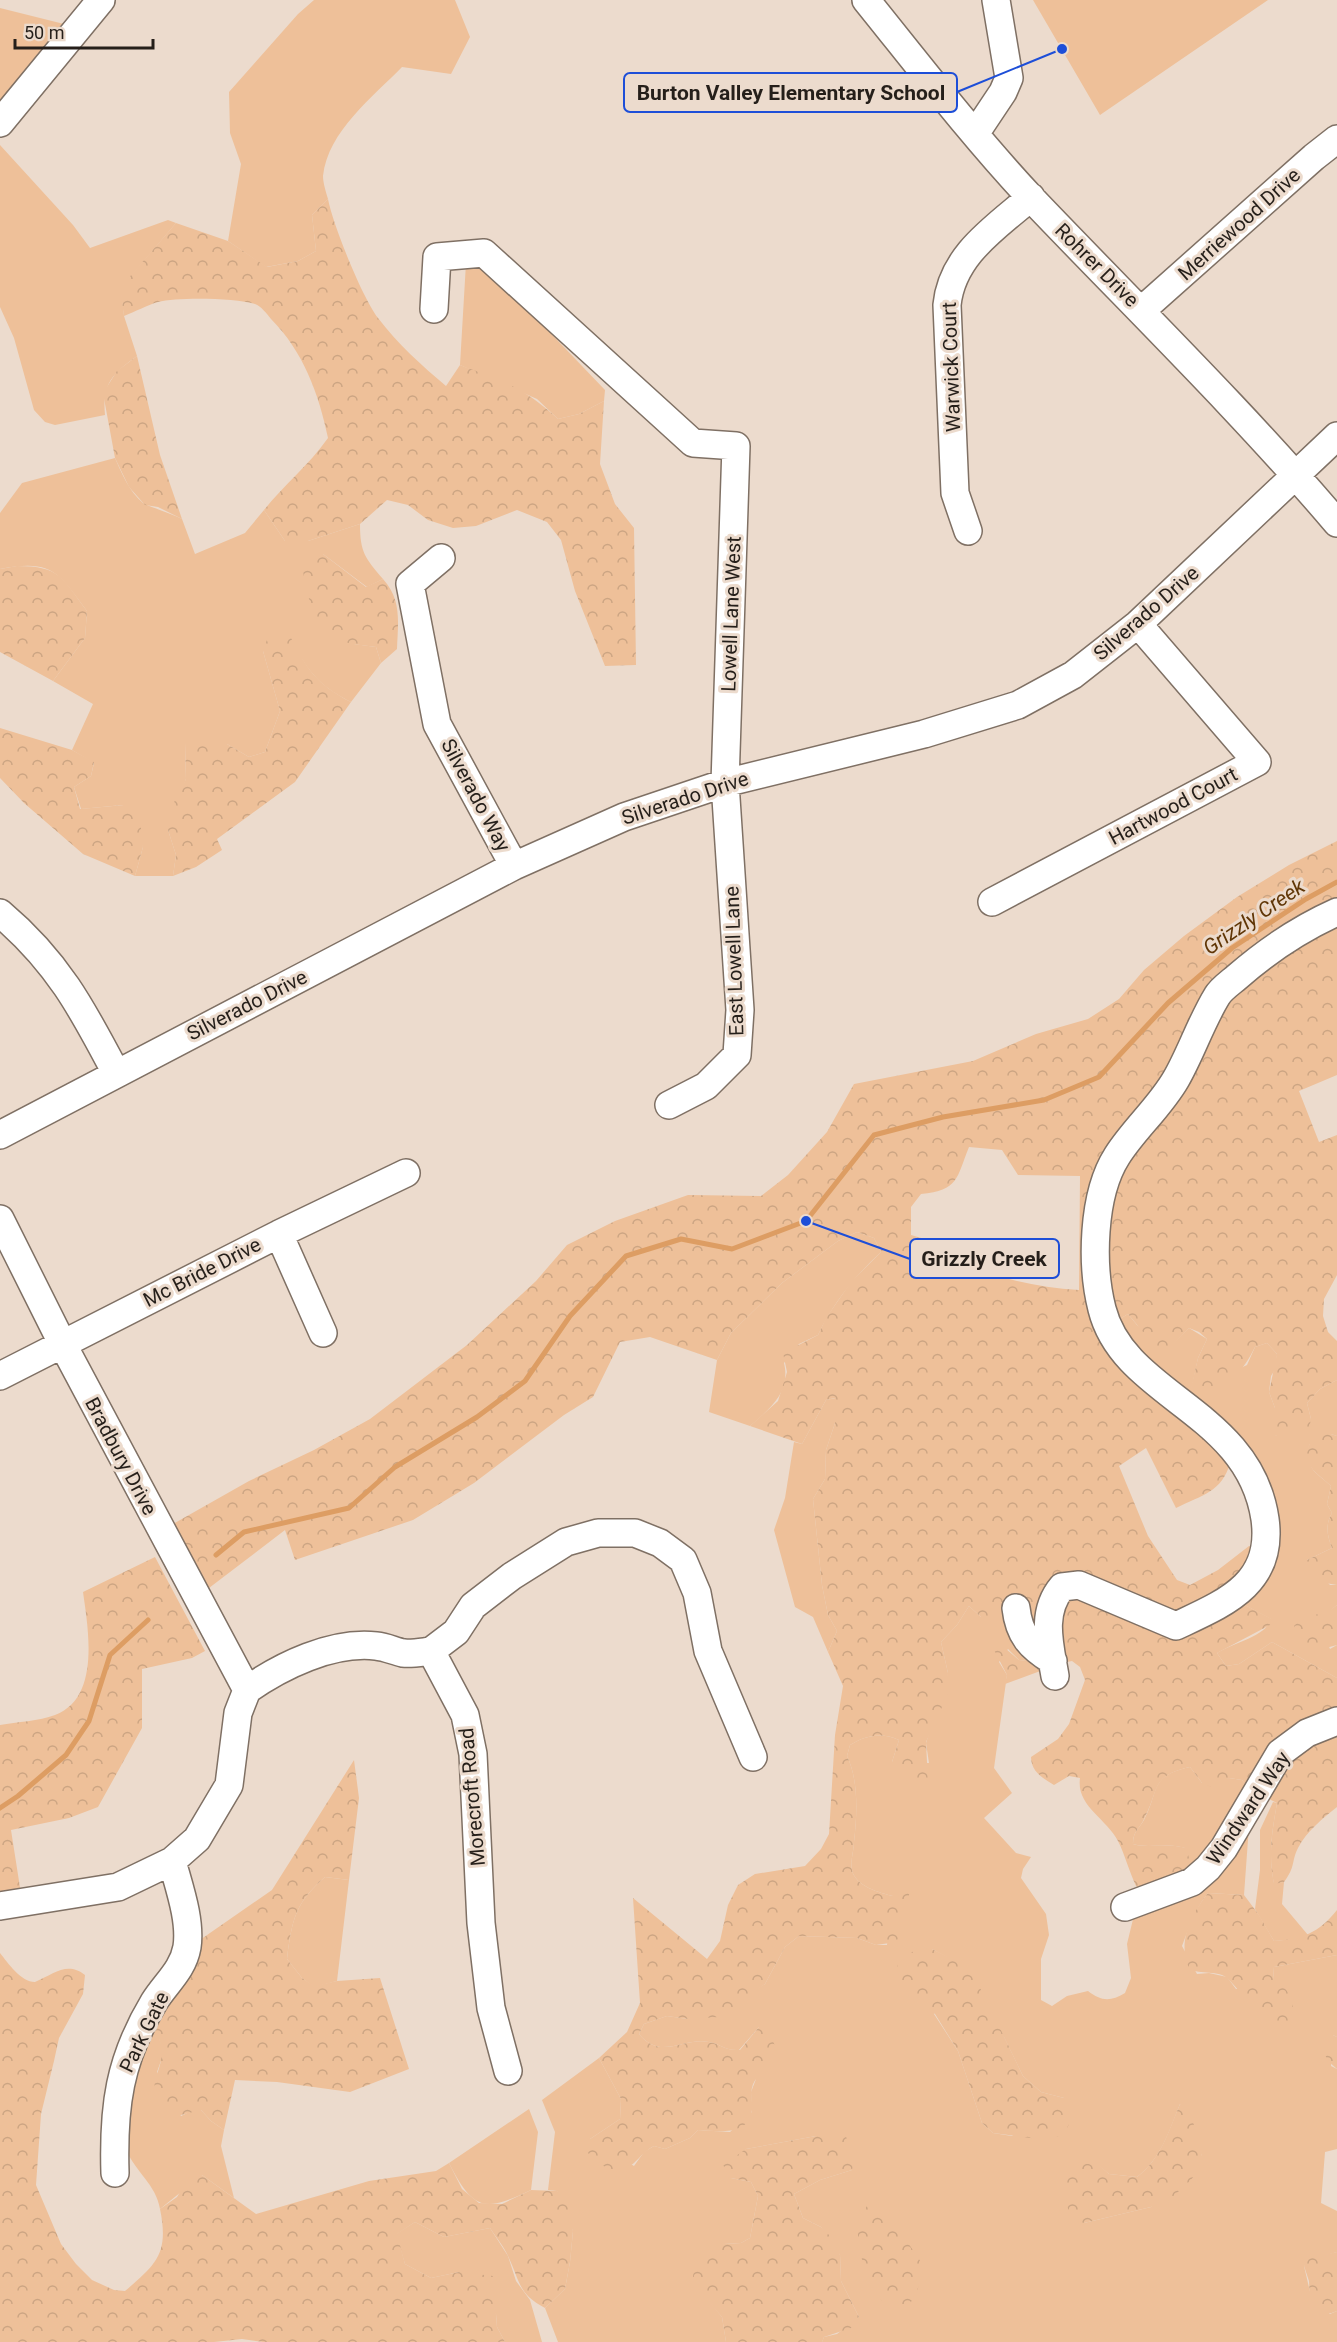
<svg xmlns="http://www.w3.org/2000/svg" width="1337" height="2342" font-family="Roboto,sans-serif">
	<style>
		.green { fill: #eec099; fill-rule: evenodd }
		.forest { fill: url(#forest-crowns); fill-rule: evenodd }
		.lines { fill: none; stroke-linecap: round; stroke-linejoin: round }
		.stream { stroke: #dd9d63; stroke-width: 5 }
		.minor-casing { stroke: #7f7064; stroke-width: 30 }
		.minor { stroke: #fff; stroke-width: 27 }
		.labels { text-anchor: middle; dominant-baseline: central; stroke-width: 6; stroke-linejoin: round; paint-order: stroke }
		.street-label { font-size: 20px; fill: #251f1a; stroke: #ecdbcd }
		.water-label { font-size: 21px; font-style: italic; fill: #603606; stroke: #ecdbcd }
		.leader { fill: none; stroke: #1d4ed8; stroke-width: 2 }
		.callout-dot { fill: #1d4ed8; stroke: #ecdbcd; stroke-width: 2 }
		.callout { fill: #ecdbcd; stroke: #1d4ed8; stroke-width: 2 }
		.callout-label { font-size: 21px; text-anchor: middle; font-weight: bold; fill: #251f1a }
	</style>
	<defs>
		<pattern id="forest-crowns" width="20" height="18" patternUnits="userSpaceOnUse" patternTransform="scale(1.5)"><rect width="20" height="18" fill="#eec099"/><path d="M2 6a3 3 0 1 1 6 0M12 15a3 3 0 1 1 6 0" fill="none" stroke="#cca583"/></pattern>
	</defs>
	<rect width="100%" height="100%" fill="#ecdbcd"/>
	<path class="green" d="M314,0h141l15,37 -19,37 -49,-7c-29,30 -74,64 -79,109 0,7 3,16 5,23l-16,16 4,36 -18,10 -32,6 -38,-26 13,-77 -11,-31 -1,-41 69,-78z
		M1033,0h235l-168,115z
		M0,8l64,16 -64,78z
		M0,145l73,80 17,23 78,-28 8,3 -55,65 3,28 13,40c-25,18 -35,28 -32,59l-50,10 -10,-3 -11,-12 -20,-72 -14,-31z
		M467,246l138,144 -1,11 -25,13 -21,5 -21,-20 -77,-34z
		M115,458c7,16 14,33 28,45 2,2 32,12 39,16l13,35 50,-21 19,-23 21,31h23l52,-17c0,28 5,34 23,55l-16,8 -44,-33 31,90 22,3 5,16 -30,39c-22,-11 -36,-22 -49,-43l-39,-8 17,60 -15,41 -16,5 -22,-13 -42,-1 1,36 -18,51 8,25 -3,21h-38l8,-29 -20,-42 -42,4 -7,-22 17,-11 3,-13 -22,-13 21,-46 -40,-23 32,-43 2,-27c-29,-39 -35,-52 -87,-42v-56l22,-30z
		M857,1232l17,6 7,14c-26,24 -48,51 -63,83l-19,9 -15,19c7,29 -14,46 -34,63l-41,-14 8,-52 14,-27 51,-50 56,-42z
		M1128,1314l9,11 31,23 21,-20 18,11 -9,19 -7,33 56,-26 8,-18 12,-4 10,11 -1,14 -5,8 -2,16 6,16v28l36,-17 -4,-16 13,-14 17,-9v56l-6,-2 -22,11c-2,26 5,25 22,41l-4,18 5,9c-7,12 -5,22 0,35l-25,12 23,25h7v20l-11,9 -10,1 14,34 7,-4v33l-65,-36 -33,22 -13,2 -9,-13c15,-10 49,-16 54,-34l-30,-16 32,-105 -1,-10 -6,-12 -137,-132 -14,-22z
		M836,1398l-1,25 -9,27 -1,29 -12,20 9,86 6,30 9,16 -9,21 -15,-35 -18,-10 -21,-77 11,-32 9,-56 8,2 24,-44z
		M969,1606l12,11 33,-6 24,3 -4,48 -15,-2 -11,-11 -9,13 8,13 -13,93 18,25 -28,25 32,35 15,4 -8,12 -2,9 25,36 3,21 -8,24v41l11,6 15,-10 21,-5c13,10 22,11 37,2l6,-15 -4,-34 8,-33 114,-85 -5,69 -36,-2c-13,16 -19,34 -26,53l15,28 12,-1 18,4 9,12 37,-9 1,-13 63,-12v82l-4,-2 -2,31 6,3v80l-12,3 -4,51 16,8v41l-14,4 -19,10 7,30 19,18 7,-3v31h-515l2,-5 13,-3 22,-17 -18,-36 -1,-26 -19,-28 -18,-9 -9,-24 26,-14 32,-10 -36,-34 -70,13 -15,29 20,4 7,14 -8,42 -9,5 -17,1 -15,57 13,16 4,25h-168l-13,-34 20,-19 5,-27 3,-31 -16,-40 -9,-1 7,-58 -13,-32 57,-42 22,41 -1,20 -30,20 44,27 10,-14 10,-6 11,3 25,-11 8,-8 32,2 22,-20 -1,-20 5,-13 3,-52 -20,23c-15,1 -17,-6 -30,-8 -27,-5 -48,19 -70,-8l5,-10 23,-8 21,3 59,-24 18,-11 20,-37 14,-11 58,2 19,7h11l6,-49c-13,-3 -38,-10 -41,-26 -2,-8 2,-20 2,-28 3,-27 5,-61 -7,-86l3,-11c16,-10 32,-13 49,-5l-7,22 37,1 -3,-20 22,-70 -7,-31 16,-17zM932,1949l15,8 57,80 19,39 18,16 23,6 -52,38 -19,-3 -11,-10 -24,-72 -24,-37zM1180,2104l22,52 -51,51 -67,16 14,-58 11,9 28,3c24,-18 32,-46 43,-73z
		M1190,1767l12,16 27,-5 13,2 6,8 -55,83 -8,-23c-20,-6 -35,1 -52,-4 0,-12 5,-14 11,-24 16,-31 5,-44 46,-53z
		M1273,1802l4,1c-5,29 -9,52 -3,80l10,-1 -2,22 26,31 -9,4 -25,2 -19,-32 5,-39v-40z
		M325,1877l24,3 -12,101 -23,6 -12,-9 -15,-19c5,-39 8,-56 38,-82z
		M147,2032l12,6 5,14 -7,20 24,44 13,-6h7l10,11 13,9 -3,16 13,52 -32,-23 -42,34c-4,-25 -25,-37 -34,-60l9,-90z
		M529,2109l9,23 -7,58c-47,23 -58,20 -82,-27z
		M415,2222l29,15 46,-9 18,28 8,25 14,19 12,42h-37l-8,-15 -1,-13 -37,-42 -28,6 -26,-14 -9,-30z"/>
	<path class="forest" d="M328,199c5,26 34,98 50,119 20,26 43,47 68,68l14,-21c44,17 62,21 98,54l21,-5 25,-13 -4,63 15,40 19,24 2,137 -31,1 -30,-75 -14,-51 -14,-18 -30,-12 -41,16 -23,2 -25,-8 -20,-15 -21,-5 -27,24 -52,17h-23l-21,-31c20,-25 45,-45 64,-72 -9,-44 -25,-87 -57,-119 -4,-5 -10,-13 -16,-15 -20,-6 -77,-7 -97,-2 -11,3 -23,10 -34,14l-4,-28 56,-65 52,18 39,26 31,-6 18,-10 -4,-36z
		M137,356l23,99 22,64 -24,-12 -13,-2 -16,-18 -14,-29 -12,-65 14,-22z
		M323,554l43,33 17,-8c19,21 15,43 14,70l-16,14 -5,-16c-14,-2 -35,-3 -46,-12 -17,-13 -24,-44 -27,-64z
		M17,566c44,0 45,12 70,45l-2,27 -32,43 -53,-29v-83z
		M290,636c17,33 26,48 61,66l-56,80 -78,57 5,11 -26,17 -23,9 3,-21 -8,-25v-16l18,-35 -1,-36 14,-9 28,10 22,13 16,-5 15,-41 -17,-60 5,-14z
		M0,728l72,22 22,12 -3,14 -17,11 6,22 44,-4 16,14 3,28 -8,29 -52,-22 -59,-51 -24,-25z
		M1337,841v234l-38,16 20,51 18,-7v140l-13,24 -1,17 5,16 9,9v39l-17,9 -13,14 4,16 -2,10 -34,7v-28l-6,-16 8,-38 -10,-11 -12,4c-12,25 -29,42 -55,52l-10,-7 8,-34 9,-19 -8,-7 -10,-4 -21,21 -9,2 -31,-37 -13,8 115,141c-8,29 -28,32 -54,45l-30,-60 -27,18 29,70 29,44 13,5 28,-15 31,-24 4,1 -12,56 31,16 -2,6 -53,28 9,13 13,-2 33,-22 65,36v129c-15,12 -30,24 -39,41 -7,14 -2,18 -14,34l-10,2c-6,-29 -2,-52 3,-81l-29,-15 -6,-8 -13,-2 -17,9 -10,-4 -12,-16c-40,9 -30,22 -46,52 -5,11 -11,12 -11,25 15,5 32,-2 53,4l7,23 -50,20 -7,-5c-7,-15 -11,-31 -18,-45 -12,-23 -42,-35 -38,-63l-11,-2 -15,9c-12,-7 -23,-14 -23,-28l27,-18 11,-15 16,-44 -5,-13 -8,-6 -10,2 -57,21 2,-9 -14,-27 5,-6 21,18 15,2 4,-48 -33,3 -12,4 -12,-4 -12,-11 -12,19 -16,17 7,31 -1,23 -21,46 2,40 -13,2 -22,-13 -1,-9 7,-22c-17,-8 -33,-5 -49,5l-3,11c12,25 10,59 7,86 0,8 -4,20 -2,28 3,16 28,23 41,26l13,-9 4,4 -13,51 -21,3 -19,-7 -58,-2 -14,11 -20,37 -46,33 -31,2 -21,-3 -23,8 -5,10c22,27 43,3 70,8 13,2 15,9 31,8l19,-23c14,9 17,18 20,34 -7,5 -16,11 -22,17 -9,10 -4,20 -5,32 -3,27 -36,21 -54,20l-8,8 -25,11 -11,-3c-18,10 -14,18 -37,26l-18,-8 -11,-11 2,-14 30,-20 1,-20 -22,-41 28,-26 13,-29 -7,-105 74,61 13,-18 8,-36 10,-20 17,-11 50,-8 16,-17 8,-15 6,-99 8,-49 -15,-34 9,-21 -9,-16 -6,-30 -9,-86 12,-20 1,-29 9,-27v-25l-9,2 -24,44 -52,-18 28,-25 9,-29 -4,-19 35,-18 8,-17 25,-36 30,-30 -7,-14 -17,-6 -19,9 -56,42 -51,50 -14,27 -67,-23 -30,5 -27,55 -29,18 -90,68 -61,37 -118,40 -10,-30 -76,58 -36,-64 76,-43 65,-31 56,-31 97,-74 69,-64 31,-36 48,-24 73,-26 73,1 27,-21 39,-43 27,-48 119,-23 63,-27 52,-15 31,-20 25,-29 40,-34 53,-39 52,-32zM969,1147l33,3 16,25 62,1 -1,114c-38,-2 -73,-10 -108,-23 -12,-5 -20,-14 -30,-22 -8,-5 -21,-7 -30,-10v-28l10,-13c38,-4 35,-15 48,-47z
		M1331,1434l6,2v149l-29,-5 -4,-11 3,-9 25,-12c-5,-13 -7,-23 0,-35l-5,-9 4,-18c-17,-16 -35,-24 -16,-51z
		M155,1557l50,94 -13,7 -50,11v59l-44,79 -29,11 -58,12 13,83 -24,7v-195c17,-3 39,-4 55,-10 46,-17 33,-87 28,-123z
		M1337,1605v40l-26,7 -13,-13 -4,-13c15,-16 27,-7 43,-21z
		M354,1760l5,38 -10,82 -24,-3c-30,26 -33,43 -38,82l15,19 12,8 23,-5 43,-3 29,91 -59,23 -73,-10 -42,-2 -11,50 -13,-9 -10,-11 -32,8c-33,-39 2,-44 -10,-79l-12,-7 50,-90 75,-52z
		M1208,1893l36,2 15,20 15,26c28,-2 45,-8 63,-31v45l-63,12 -1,13c17,8 20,20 21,37l-8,6c-31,-3 -38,-25 -58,-44 -9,-10 -28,-3 -39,-11 -12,-25 2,-54 19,-75z
		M917,1948l15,1 35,17 17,29 39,81 18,16 23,6 9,18 -10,20 -25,3 -45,-6 -11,-10 -24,-72 -23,-37 -26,-15 -16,-15 5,-20z
		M0,1953c8,10 21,29 35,29 19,-8 32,-21 50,-7l-2,19 -24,44 -5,23 -13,53 -5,71 25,59 15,20 16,16 22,10 11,1c32,-27 44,-38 35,-82l17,-12 12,-20 13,-2 54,39 113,-33 67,-10 13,-8 13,26 17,14 23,1 29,-14 26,1 11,11 5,29 -3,31 -5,27 -20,19c-27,-14 -25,-27 -37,-52 -4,-9 -12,-19 -18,-28l-46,9 -29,-15 -18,12 8,30 26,14 28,-6 34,4 4,51 8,15h-242l-21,-3 -28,3h-214z
		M1333,2035l4,2v32l-9,-8 -9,-19 3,-6z
		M1180,2104l11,10 11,42v11l-14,16 -18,16 -19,8 -67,16 -12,-4c-10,-25 -12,-34 6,-56l21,2 10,9 28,3c24,-18 32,-47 43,-73z
		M816,2136l30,1 10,17 -4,16 -32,10 -26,14 9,24 18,9 14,14 5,14 1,26 18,36 -8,11 -27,9 -2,5h-96l-4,-25 -30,-34 3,-20 29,-19 17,-1 9,-5 8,-42 -7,-14 -20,-4 -8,-13 23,-16z
		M870,2201l15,8 40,59 -11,31 -9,8c-6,-1 -13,-1 -19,-4 -17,-7 -29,-55 -28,-72 1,-11 6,-21 12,-30z
		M1337,2252v59c-11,5 -18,2 -27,-5l-1,-25 -5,-15 5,-8z"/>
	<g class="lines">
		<path class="stream" d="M216,1555l28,-23 105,-24 46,-41 82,-50 48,-36 45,-65 56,-60 55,-17 51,10 74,-28 68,-86 69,-18 101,-17 55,-23 69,-74 64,-55 74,-49 31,-17
			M0,1808l18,-12 48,-41 23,-34 21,-66 38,-35"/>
		<g class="minor-casing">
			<path id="minor" d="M866,0c54,67 107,136 166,199 102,107 209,211 305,324
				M0,123l101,-123
				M975,134l28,-42 6,-14 -13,-78
				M434,309l3,-52 47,-4 209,190 43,3 -11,337 15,227 -3,45 -31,31 -37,19
				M1142,310l172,-153 23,-18
				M968,531l-13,-38 -8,-188c5,-50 48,-77 84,-108
				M441,558l-31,26 27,140 77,142
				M992,902l265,-140 -119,-138
				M0,913c57,48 82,95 116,160
				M0,1135l514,-269 110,-49 101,-34 199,-49 94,-29 55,-30 65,-51 199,-188
				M0,1219l62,124 185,347
				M279,1234l44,99
				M0,1376l279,-142 127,-61
				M1016,1608c3,27 14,39 37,53
				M431,1651l25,-19 17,-26 39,-30 54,-34 32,-9h37l25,10 23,17 14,33 11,58 45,106
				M1055,1676c-5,-30 -15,-63 7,-89l17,-2 97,41c49,-23 98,-42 89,-107 -16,-109 -141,-122 -163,-210 -11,-43 -10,-114 15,-153 17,-27 43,-49 59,-77 15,-26 25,-57 41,-83 4,-7 13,-13 20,-19 31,-27 62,-48 100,-65
				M247,1690c34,-24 85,-49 129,-44 10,1 18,5 27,7 9,1 19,-1 28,-2l34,64 8,39 8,169 10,85 17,63
				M0,1906l118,-19 54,-26 25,-22 32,-54 9,-72 9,-23
				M1125,1907l67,-25 16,-14 16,-20 56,-95 27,-20 30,-12
				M115,2173c-2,-66 4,-113 39,-171 12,-19 29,-32 33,-55 4,-27 -8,-60 -15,-86"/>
		</g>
		<use href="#minor" class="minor"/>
	</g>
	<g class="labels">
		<g class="street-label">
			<text transform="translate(1239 224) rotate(-42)">Merriewood Drive</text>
			<text transform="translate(1097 265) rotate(45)">Rohrer Drive</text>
			<text transform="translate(951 367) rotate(-92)">Warwick Court</text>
			<text transform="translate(1146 613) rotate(-41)">Silverado Drive</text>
			<text transform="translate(731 614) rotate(-88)">Lowell Lane West</text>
			<text transform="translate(476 795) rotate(62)">Silverado Way</text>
			<text transform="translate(685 798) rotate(-18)">Silverado Drive</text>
			<text transform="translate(1173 806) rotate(-28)">Hartwood Court</text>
			<text transform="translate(734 961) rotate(-92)">East Lowell Lane</text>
			<text transform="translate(247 1005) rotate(-27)">Silverado Drive</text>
			<text transform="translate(202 1272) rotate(-27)">Mc Bride Drive</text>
			<text transform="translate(121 1456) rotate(62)">Bradbury Drive</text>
			<text transform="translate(472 1797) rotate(-95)">Morecroft Road</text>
			<text transform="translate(1248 1808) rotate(-56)">Windward Way</text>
			<text transform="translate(144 2032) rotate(-64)">Park Gate</text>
		</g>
		<g class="water-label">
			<text transform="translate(1254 917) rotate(-34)">Grizzly Creek</text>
		</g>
	</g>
	<path class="leader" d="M1062 49L957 92M806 1221L910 1259"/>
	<g class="callout-dot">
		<circle cx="1062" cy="49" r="6"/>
		<circle cx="806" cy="1221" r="6"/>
	</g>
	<g class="callout">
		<rect x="624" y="73" width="333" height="39" rx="6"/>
		<rect x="910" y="1239" width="149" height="39" rx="6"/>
	</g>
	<g class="callout-label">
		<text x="791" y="100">Burton Valley Elementary School</text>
		<text x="984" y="1266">Grizzly Creek</text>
	</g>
	<path d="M15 39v9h138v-9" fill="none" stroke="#251f1a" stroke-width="3"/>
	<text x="24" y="39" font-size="18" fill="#251f1a" stroke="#ecdbcd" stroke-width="4.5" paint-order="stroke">50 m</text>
</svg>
